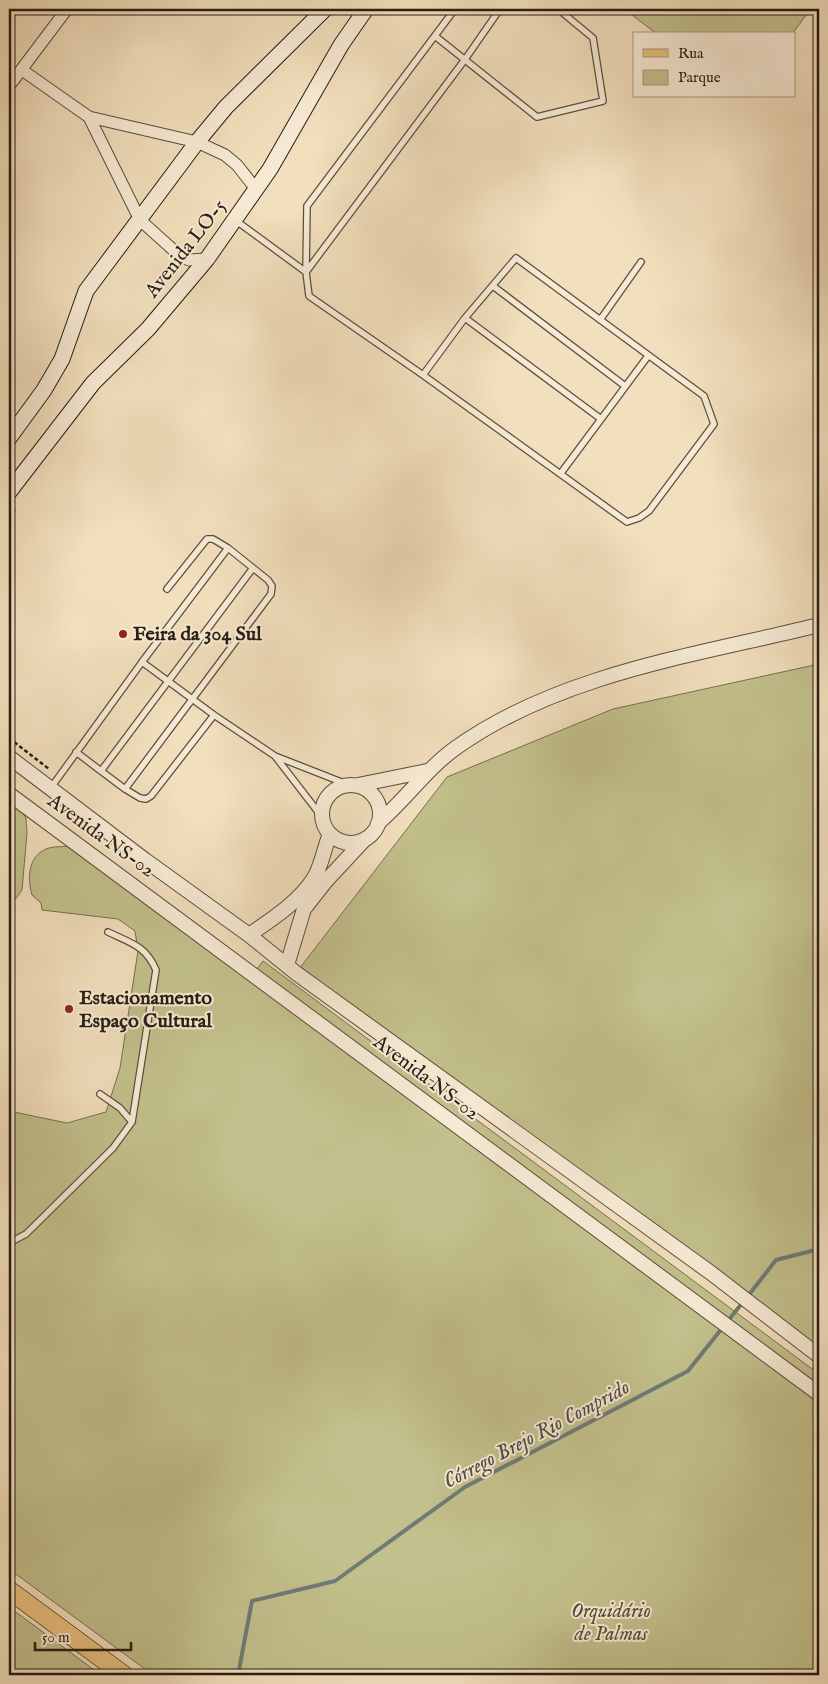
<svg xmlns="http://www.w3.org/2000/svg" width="828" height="1684" font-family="'IM FELL English',serif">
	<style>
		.green { fill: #c2c08c; stroke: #746f50 }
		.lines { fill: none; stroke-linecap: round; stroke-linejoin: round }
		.stream { stroke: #707b78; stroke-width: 4 }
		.service-casing { stroke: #5a4e3e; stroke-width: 8 }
		.minor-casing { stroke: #5a4e3e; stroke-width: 13 }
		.tertiary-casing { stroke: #5a4e3e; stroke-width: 16 }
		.secondary-casing { stroke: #271e13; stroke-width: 17 }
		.primary-casing { stroke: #271e13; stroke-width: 19 }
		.path { stroke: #271e13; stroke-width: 2.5; stroke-dasharray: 4 2.5; stroke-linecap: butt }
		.service { stroke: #f7ead4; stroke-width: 5.5 }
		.minor { stroke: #f7ead4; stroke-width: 11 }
		.tertiary { stroke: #f7ead4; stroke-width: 14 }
		.secondary { stroke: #f7ead4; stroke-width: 15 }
		.primary { stroke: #e9c07e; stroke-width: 18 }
		.poi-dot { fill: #8f2418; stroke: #f7ead4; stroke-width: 2 }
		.labels { text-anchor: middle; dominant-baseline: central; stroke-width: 4; stroke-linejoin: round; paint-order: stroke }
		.street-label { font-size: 20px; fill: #271e13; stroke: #f7ead4 }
		.poi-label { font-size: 20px; font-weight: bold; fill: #271e13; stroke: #f7ead4; text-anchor: start }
		.park-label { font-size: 20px; font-style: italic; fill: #564f37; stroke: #f7ead4 }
		.water-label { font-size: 21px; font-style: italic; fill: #4c4c46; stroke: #f7ead4 }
	</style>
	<rect width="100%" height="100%" fill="#f2dfbd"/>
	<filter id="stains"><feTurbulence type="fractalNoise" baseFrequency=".004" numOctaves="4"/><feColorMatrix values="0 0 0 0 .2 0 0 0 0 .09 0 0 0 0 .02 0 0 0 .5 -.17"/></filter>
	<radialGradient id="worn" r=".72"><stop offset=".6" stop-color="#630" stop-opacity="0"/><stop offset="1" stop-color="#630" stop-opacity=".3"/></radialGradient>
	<path class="green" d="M624,9h175l8,5 -15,20h-135z
		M819,664v692l-523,-383 151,-196 166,-68z
		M9,797l6,4 11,17 1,15 -5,57 -13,18z
		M73,846l178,131 12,-16 556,413v301h-666l-144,-106v-458l58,12 39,-11 14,-44 18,-117 -3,-20 -17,-12 -76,-9 -1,-7 -9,-8c-5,-17 -4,-41 17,-47 7,-2 16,-1 24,-2z
		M9,1607l92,68h-92z"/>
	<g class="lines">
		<path class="stream" d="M748,1296l28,-36 43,-11
			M727,1322l16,-20
			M238,1675l14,-74 83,-20 130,-94 223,-116 35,-44"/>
		<g class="service-casing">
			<path id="service" d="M435,36l102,81 66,-16 -10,-63 -35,-29
				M235,220l71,52
				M306,272l160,-214 34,-49
				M493,286l132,100
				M465,318l136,101
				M600,320l41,-58
				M423,375l42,-57 51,-60 188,138 10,28 -65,87 -10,7 -12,4 -204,-147 -114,-79 -3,-24 1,-66 148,-197
				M561,473l87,-117
				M167,589l40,-50h6l15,9
				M142,662l86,-114 25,20 -152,203 24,18 146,-195 1,-8 -4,-6 -15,-12
				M76,752l25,19
				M275,756l47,61
				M50,789l92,-127 72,53 61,41 74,29
				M125,789l15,9 6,1 5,-3 63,-81
				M100,1094l20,14 12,14
				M9,1243l17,-9 87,-86 19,-26 24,-152c-10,-24 -25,-27 -48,-38"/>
		</g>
		<g class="minor-casing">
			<path id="minor" d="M22,70l67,47 108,25 28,13 12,10 19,24
				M9,86l58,-77
				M89,117l51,103 39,35 10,5 18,-1"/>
		</g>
		<g class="tertiary-casing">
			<path id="tertiary" d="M9,757l136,103 104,75 47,38 415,300 108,83
				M358,785l69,-14
				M322 814a29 29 0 1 1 58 0a29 29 0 1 1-58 0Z
				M9,794l810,600
				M378,823c28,-24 49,-55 79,-76 105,-74 241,-92 362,-122
				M249,935c23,-16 50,-33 65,-57 8,-13 10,-30 16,-44
				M287,965l17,-56 22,-28 39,-42"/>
		</g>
		<g class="secondary-casing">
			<path id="secondary" d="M9,438l35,-48 18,-31 24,-68 111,-149 29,-35 99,-98
				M9,492l84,-109 55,-54 59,-70 63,-90 71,-124 25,-36"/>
		</g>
		<g class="primary-casing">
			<path id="primary" d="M9,1590l115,85"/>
		</g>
		<path class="path" d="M9,518l6,-9 -5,-4
			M9,738l40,31"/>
		<use href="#service" class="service"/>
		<use href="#minor" class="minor"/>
		<use href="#tertiary" class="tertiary"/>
		<use href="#secondary" class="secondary"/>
		<use href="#primary" class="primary"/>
	</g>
	<g class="poi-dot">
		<circle cx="123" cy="634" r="5"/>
		<circle cx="69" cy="1009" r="5"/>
	</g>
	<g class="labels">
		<g class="street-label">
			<text transform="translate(186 249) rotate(-52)">Avenida LO-5</text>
			<text transform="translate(101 836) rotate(36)">Avenida NS-02</text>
			<text transform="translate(426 1078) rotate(37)">Avenida NS-02</text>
		</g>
		<g class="poi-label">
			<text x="133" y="634">Feira da 304 Sul</text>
			<text x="79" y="998">Estacionamento<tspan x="79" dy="23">Espaço Cultural</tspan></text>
		</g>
		<g class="park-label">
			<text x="611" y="1611">Orquidário<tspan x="611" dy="23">de Palmas</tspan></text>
		</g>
		<g class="water-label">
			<text transform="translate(537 1435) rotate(-28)">Córrego Brejo Rio Comprido</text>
		</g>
	</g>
	<rect width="828" height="1684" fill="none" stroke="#f2dfbd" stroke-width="30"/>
	<rect x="10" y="10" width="808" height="1664" fill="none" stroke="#271e13" stroke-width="2.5"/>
	<rect x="15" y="15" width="798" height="1654" fill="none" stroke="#271e13"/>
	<rect x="633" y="32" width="162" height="65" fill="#f7ead4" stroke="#a49887"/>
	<rect x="643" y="49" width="25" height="8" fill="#e9c07e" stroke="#a49887"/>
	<text x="678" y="58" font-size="15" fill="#271e13">Rua</text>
	<rect x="643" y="70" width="25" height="15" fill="#c2c08c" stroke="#a49887"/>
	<text x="678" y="82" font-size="15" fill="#271e13">Parque</text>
	<path d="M35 1642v8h96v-8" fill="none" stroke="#271e13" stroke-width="2.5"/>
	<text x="42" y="1642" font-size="15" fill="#271e13" stroke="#f7ead4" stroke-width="4" paint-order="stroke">50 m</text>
	<rect width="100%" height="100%" filter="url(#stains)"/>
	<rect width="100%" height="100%" fill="url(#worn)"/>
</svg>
